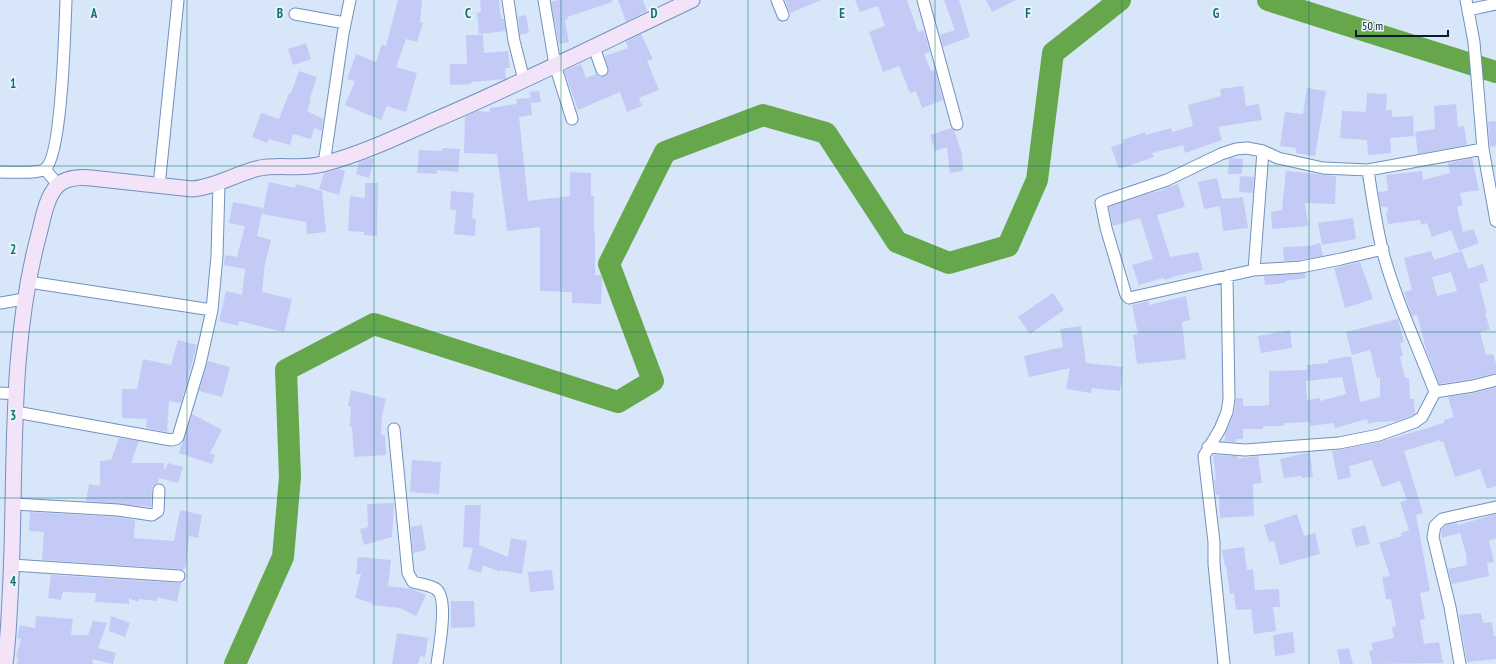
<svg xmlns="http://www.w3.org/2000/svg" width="1496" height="664" font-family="'PT Sans Narrow',sans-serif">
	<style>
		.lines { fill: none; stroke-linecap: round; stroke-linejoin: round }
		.river { stroke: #66a74b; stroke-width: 22 }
		.building { fill: #c3caf6; fill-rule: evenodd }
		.street-casing { stroke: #7291bf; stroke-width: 13 }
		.secondary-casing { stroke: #7291bf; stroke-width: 17 }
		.street { stroke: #fff; stroke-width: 11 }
		.secondary { stroke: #f3e3f8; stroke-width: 15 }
		.grid { fill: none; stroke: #0f766e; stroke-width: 1; stroke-opacity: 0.55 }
		.grid-label { font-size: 13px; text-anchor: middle; font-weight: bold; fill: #0f766e; stroke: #ebf2fc; stroke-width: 4; stroke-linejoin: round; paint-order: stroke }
	</style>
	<rect width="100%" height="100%" fill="#d8e6f9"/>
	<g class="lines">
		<path class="river" d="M1268,0l228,72
			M235,664l48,-107 7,-80 -4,-107 88,-46 244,78 35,-21 -44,-117 56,-112 98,-37 63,18 71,109 52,21 59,-17 29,-66 16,-127 67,-53"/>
	</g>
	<path class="building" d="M398,0h24l-2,22 3,1 -6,19 -11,-3 -10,28 21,6 -11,39 -19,-6 -6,14 -36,-15 10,-24 -8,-2 9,-25 20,8 6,-18 4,2z
		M480,0h19l2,19h3l2,12 -27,3 -2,-21 4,-1z
		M558,0h54v2l-45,15 1,2 -3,1 4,22 -10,2 -8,-42z
		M618,0h25l4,11 -21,11z
		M785,0h36l-31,13z
		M855,0h52l11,32 5,-2 3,8 4,14 -6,2 7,17 4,-1 8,30 -21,8 -6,-17 -6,2 -11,-27 -16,6 -14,-40 16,-6 -7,-20 -18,6z
		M944,0h15l11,37 -27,10 -3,-12 15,-5z
		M986,0h30l-24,12z
		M526,15l3,18 -9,2 -2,-18z
		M641,34l12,25 -6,2 12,29 -20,8 3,8 -15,6 -7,-20 -42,18 -14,-39 17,-7 5,14 10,-4 4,3 5,-1 4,-5 -4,-15 23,-8 -2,-6z
		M466,35h17l1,18 24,-2 2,17h-5l1,11 -35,3v2l-21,1v-21h17z
		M306,43l5,16 -18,6 -5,-16z
		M299,71l18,6 -8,24h2l-4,10 16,8 -1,12 -8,-3 -3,11 -18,-5 -3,11 -21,-6 -2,4 -15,-6 9,-24 18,6 10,-26h2z
		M1243,86l3,20 13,-2 3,16 -44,7 4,13 -37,13 -2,-8 -31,8 2,4 -35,12 -8,-22 13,-4 -2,-3 23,-8 1,3 25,-7 1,4 21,-6 -5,-21 33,-9 -1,-7z
		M1307,88l19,3 -11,65 -19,-3v-5l-16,-2 5,-34 18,2z
		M539,91l2,11 -10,1 -1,-11z
		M1367,93l20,1 -1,16h6v7l21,-1 1,20 -24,2 1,15 -23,2 -1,-15 -27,-2 2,-27 24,1z
		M530,98l2,17 -13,2 9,84 42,-5v-24l21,1v23h3v37h1v42h7l-1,29 -29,-1v-11l-32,-1v-64l-33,4 -10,-77 -33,-1 1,-36 12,-6 13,1v-4l27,-4 -1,-5z
		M1456,104l2,23 6,-1 3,19 -49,9 -3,-22 20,-3 -1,-23z
		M1496,121v25l-6,1 -2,-25z
		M951,128l3,2 8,24 1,17 -13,2 -3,-26 -12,4 -5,-16z
		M443,148l17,1 -2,23 -21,-2v4l-20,-1 2,-23 23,1z
		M370,158l4,1 -5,19 -13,-4 3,-12z
		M1231,158l12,1 -1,15h-14l1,-15z
		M1472,158l7,32 -19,3 3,12 -6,2 6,25 10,-3 6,14 -20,8 -8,-21 -19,7 -5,-14 -6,2 -1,-5 -32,4 -2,-11 2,-1 -1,-5h-6l-3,-15 10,-1 -2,-16 36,-4 1,9 27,-7 -2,-10z
		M339,169l6,2 -6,24 -20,-6 5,-16z
		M1286,171l50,5 -1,28 -30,-1 3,23 -36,3 -1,-17 11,-2z
		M1240,176l14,1 -1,16 -14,-1z
		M1217,178l5,21 21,-2 5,31 -25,3 -3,-25 -16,3 -6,-27z
		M269,182l26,6 1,-4 26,7 4,41 -19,2 -1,-12 -44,-8z
		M365,183h13l-1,53 -13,-1v-3l-16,-1 2,-35 15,2z
		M1178,184l7,23 -28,8 13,42 28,-5 5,18 -23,5 -16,5 -1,-2 -24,7 -7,-20 21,-6 -13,-41 -27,8 -4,-19 38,-13 17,-4 -1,-1z
		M451,191l23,2 -2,25 4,1 -1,17 -21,-2 2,-24 -6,-1z
		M233,202l30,6 -6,28 14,4 -6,23 -3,29 30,7 -8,33 -45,-11 -1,5 -19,-5 7,-30 16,4 3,-26 -21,-4 1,-10 12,2 8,-31 -16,-3z
		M1353,218l3,21 -34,6 -4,-22z
		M1320,243l3,13 -23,4 -16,1 -1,-14 27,-1z
		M1431,251l3,9 28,-9 6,18 15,-5 5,17 -9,3 8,29h-2l5,17 -10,2 6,23 7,-1 3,10v9l-24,6 -33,5 -13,-35 -9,-34 -5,1 -8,-24 8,-2 -8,-32zM1451,272l6,19 -20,5 -5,-19z
		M1360,262l13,37 -28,9 -11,-40z
		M1305,273l1,5 -21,3v2l-20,2 -1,-9z
		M1053,293l11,17 -34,24 -12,-17z
		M1186,296l4,24 -8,2 4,37 -49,5 -4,-29 5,-1 -6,-29 17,-4v4z
		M1398,319l6,23 -4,1 3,13 -3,1 5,21h4l1,21h4l1,15 -3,2 -16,5 -20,1 -8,2 -1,-5 -32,9 -2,-5 -23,3v-4l-26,1v3h-21v3h-20v10h-7v3l-11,-1v-7l9,-20 2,-16h7v8h22v-1h4v-34l38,-1v-5l21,-2v-3l23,-4 9,46 20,-5v-20l-3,1 -7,-28 -18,5 -6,-23zM1342,377l4,17 -26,7v-3l-13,2 -1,-19z
		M1081,326l5,37 37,4 -3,24 -28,-3 -1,5 -25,-4 4,-21 -41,9 -5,-21 39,-9 -3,-18z
		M1290,330l2,18 -31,5 -3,-17z
		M178,340l19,5 -16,58 -12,-2 -2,31 -21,-4 1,-9 -25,-1v-29h15l6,-30 28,6z
		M208,361l22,6 -8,30 -23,-6z
		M1496,387v99l-9,3 -7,-20 -25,8 -12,-36 -3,1v-2l-36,11 19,62 -7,2 14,76 -10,2 5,26 -5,1 4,24 15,-2 4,21 -71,1 -3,-13 4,-1 -2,-7 23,-5 -2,-11 4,-1 -5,-27h-5l-4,-22 8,-1 -11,-33 23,-7 -1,-3 8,-3 -9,-28 7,-2 -7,-19 -18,6 -10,-27 -23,6 2,11 -13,3 -6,-29 48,-9 64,-19v-3l10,-3 -6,-20 26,-4z
		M351,390l35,9 -4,16 -1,20h4l1,20 -32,2 -2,-30h-2l1,-20 -3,-1z
		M192,414l30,16 -12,23 5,2 -3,9 -33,-11z
		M119,438l20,3 -8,22h33v8l4,-8 15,4 -5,16 -19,-5 -1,5 -5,3 -1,3 -1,18 -65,-6 3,-17 11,2v-25l11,-1z
		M1310,452l3,25 -11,1v-2l-18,2 -4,-19z
		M1213,455l25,1v3l20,-3 4,27 -9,1 1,32 -34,2 -1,-23h-3l-2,-15 2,-1z
		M412,460l29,2 -2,32 -29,-2z
		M394,503l-2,34 -28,8 -4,-16 8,-2 -1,-23z
		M465,505h16l-2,40 29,12 3,-19 16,3 -5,33 -22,-4v2l-17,-7 -2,8 -13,-4 5,-21 -10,-1z
		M180,510l22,5 -4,23 -9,-2 -3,32 -2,-1 -1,4 -4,-2 -137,-9 2,-28 -15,-1 1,-19 87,5 18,3 -1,18 40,3z
		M1297,514l7,22 11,-3 5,21 -40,11 -6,-24 -5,1 -5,-17z
		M1496,514v24l-7,3 5,21 -7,1 2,13 -37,8 -4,-15 19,-4 -1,-7h1l-9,-33z
		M1457,523l3,10 -19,5 1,-9 4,-4z
		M422,525l4,25 -13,3 -2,-26z
		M1365,525l5,19 -14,3 -5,-18z
		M1244,547l3,23 6,-1 2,21 24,-1 1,18h-7l3,24 -22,3 -3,-25 -15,1 -2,-17 -4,1 -4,-28 -1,1 -3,-17z
		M358,557l33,3 -3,26 24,3 14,6 -10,21 -16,-8 -28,-3v-2l-17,-5 6,-24h-5z
		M552,570l2,20 -24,2 -2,-20z
		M51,575l128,8h2l-4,19 -20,-5v4l-18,-2 -1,3 -9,-4v6l-34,-2 1,-9 -33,-1 -2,8 -13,-2z
		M451,601h23l1,26 -24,1z
		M1481,613l2,10 9,-1 2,14h2v23l-29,3 -8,-47z
		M36,616l37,3 -2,16h17l5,-14 14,2 -9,25 18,5 -3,11 -21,-5 1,5h-76l1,-7h-2l5,-18 -4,-1 3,-13 15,3z
		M111,616l19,7 -5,14 -16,-6z
		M1293,632l2,21 -20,3 -2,-21z
		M397,633l31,5 -3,19 -5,-1 -2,8h-26z
		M1349,648l4,16h-13l-3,-14z"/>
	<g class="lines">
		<g class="street-casing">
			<path id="street" d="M508,0l6,41 10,39
				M544,0l11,65 17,54
				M777,0l6,15
				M923,0l34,124
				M1466,0l8,42 9,107 13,72
				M1468,10l28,-6
				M295,14l50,9
				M594,47l8,23
				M324,164l19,-130 7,-34
				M45,169l13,16
				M1368,170c4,27 8,53 14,79 13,49 35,96 53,143l38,-6 23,-6
				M0,172c10,0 38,2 45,-3 17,-12 20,-144 21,-169
				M159,186l19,-186
				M1383,249l-42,10 -40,8 -47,3 -125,28 -3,-3 -20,-67 -5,-25 4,-2 62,-21 54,-26 15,-5 11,-1 16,3 15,7 45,10 45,2 115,-21
				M1254,270l9,-119
				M29,282l183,28
				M0,303l24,-4
				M0,393l17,1
				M16,412l155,28 5,-1 2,-2 22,-73 12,-54 5,-54 2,-72
				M394,429l14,144 5,9c7,2 17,3 23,7 13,9 3,60 1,75
				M1208,447l37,3 94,-7 40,-8 36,-13 7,-5 13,-25
				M14,504l104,6 34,5 6,-4 1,-21
				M12,565l167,11
				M1224,664l-10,-100v-22l-10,-86 16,-27 7,-17 2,-13 -2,-123
				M1460,664l-10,-57 -17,-70 2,-11 7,-7 54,-12"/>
		</g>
		<g class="secondary-casing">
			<path id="secondary" d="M5,664c3,-22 4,-44 5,-66 7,-121 -3,-246 29,-364 4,-15 7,-36 18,-48 9,-9 23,-9 34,-8l101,11c25,-2 44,-16 68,-21 22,-4 41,2 63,-4 39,-10 76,-28 112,-44 87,-37 172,-80 257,-120"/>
		</g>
		<use href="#street" class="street"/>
		<use href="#secondary" class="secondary"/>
	</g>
	<path class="grid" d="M187,0v664M374,0v664M561,0v664M748,0v664M935,0v664M1122,0v664M1309,0v664M0,166h1496M0,332h1496M0,498h1496"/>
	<g class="grid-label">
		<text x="94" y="18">A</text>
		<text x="280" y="18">B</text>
		<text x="468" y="18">C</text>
		<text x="654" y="18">D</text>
		<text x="842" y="18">E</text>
		<text x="1028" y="18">F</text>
		<text x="1216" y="18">G</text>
		<text x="13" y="88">1</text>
		<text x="13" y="254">2</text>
		<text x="13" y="420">3</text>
		<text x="13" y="586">4</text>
	</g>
	<path d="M1356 30v6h92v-6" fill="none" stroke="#0e1b2c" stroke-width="2"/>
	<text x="1362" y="30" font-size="12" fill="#0e1b2c" stroke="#ebf2fc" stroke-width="3" paint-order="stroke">50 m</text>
</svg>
